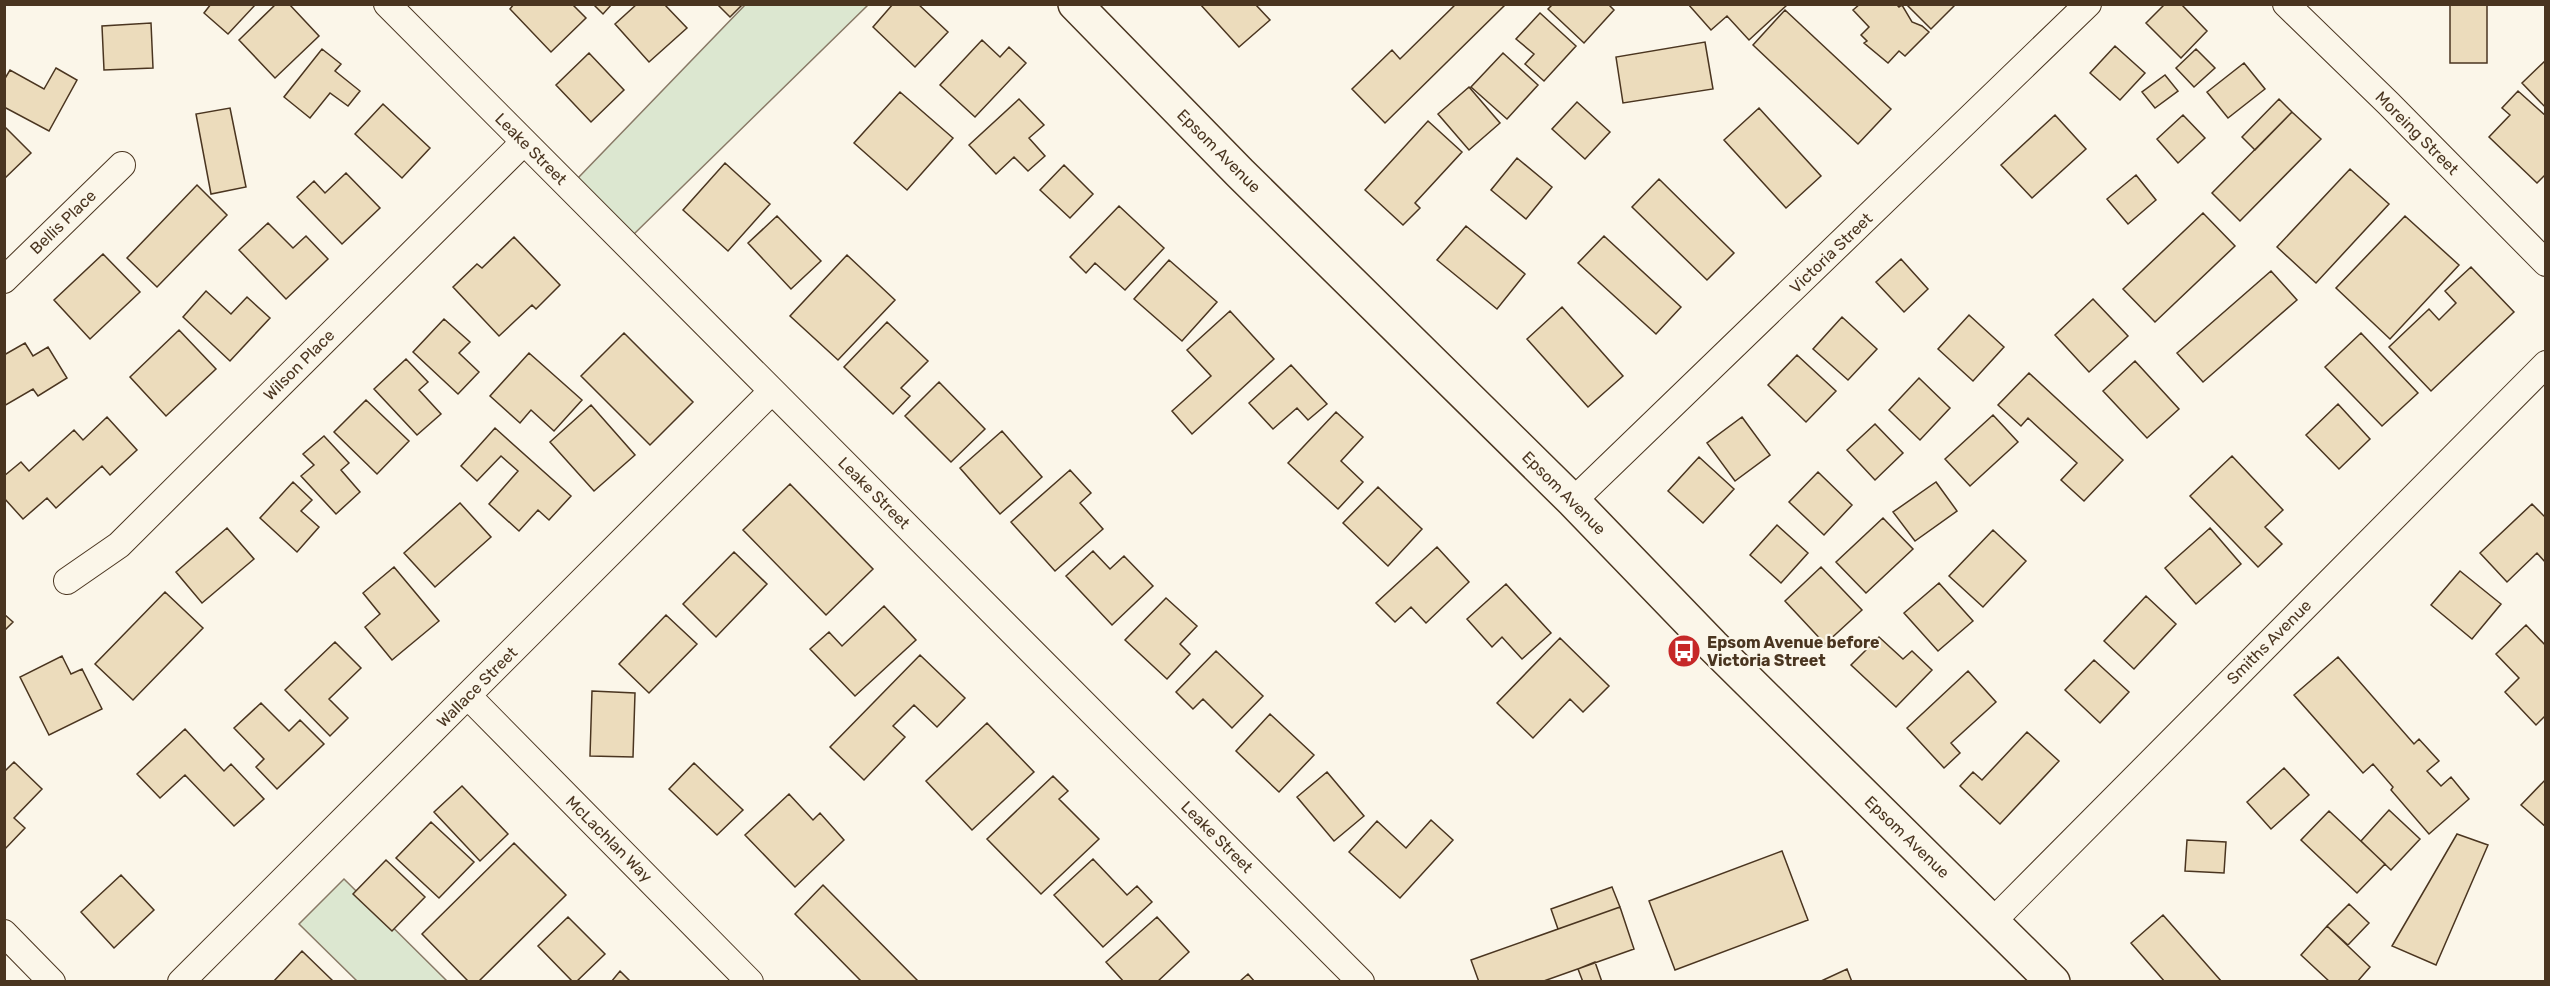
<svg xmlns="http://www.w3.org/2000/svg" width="2550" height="986" font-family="Rubik,sans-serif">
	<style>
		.green { fill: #dce7d0; stroke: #887966; stroke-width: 1.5 }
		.building { fill: #ecdcbc; stroke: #4a3520; stroke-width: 1.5 }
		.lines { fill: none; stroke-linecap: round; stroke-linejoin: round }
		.street-casing { stroke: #4a3520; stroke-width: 28 }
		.secondary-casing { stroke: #4a3520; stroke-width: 36 }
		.street { stroke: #fbf6e9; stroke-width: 26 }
		.secondary { stroke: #fbf6e9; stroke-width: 33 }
		.labels { text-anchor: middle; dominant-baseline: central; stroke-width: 4.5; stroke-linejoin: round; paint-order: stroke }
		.street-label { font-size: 16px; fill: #4a3520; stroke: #fbf6e9 }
		.poi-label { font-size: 16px; font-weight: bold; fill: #4a3520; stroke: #fbf6e9; text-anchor: start }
	</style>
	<rect width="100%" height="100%" fill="#fbf6e9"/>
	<path class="green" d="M745,5h123l-234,229 -56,-56z
		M344,879l103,102h-90l-58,-57z"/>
	<path class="building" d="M211,4h45l-28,30 -24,-21z
		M276,4h13l30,32 -44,42 -36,-38z
		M514,4h58l14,14 -35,34 -41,-43z
		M593,4h19l-9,10z
		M637,4h27l23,24 -38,34 -34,-38z
		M717,4h26l-13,13z
		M893,4h25l30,28 -33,35 -42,-40z
		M1200,4h55l15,16 -31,27z
		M1456,4h50l-121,119 -33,-34 40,-39 8,9z
		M1553,4h55l6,6 -30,33 -36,-34z
		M1688,4h98l1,1 -38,35 -22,-24 -16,14z
		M1860,4h36l3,3 3,-2 10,17 10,4 7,6 -24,24 -6,-5 -11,12 -24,-20 3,-2 -6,-6 8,-8 -16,-17z
		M1906,4h50l-25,25z
		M2165,4h16l26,27 -26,27 -35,-35z
		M2450,5h37v58h-37z
		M1785,10l106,99 -33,35 -105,-99z
		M1540,13l36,33 -32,35 -19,-17 9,-10 -18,-15z
		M151,23l2,45 -49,2 -2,-44z
		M982,40l18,17 9,-10 17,16 -51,54 -35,-32z
		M1705,42l8,47 -90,14 -7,-46z
		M2115,46l30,27 -25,27 -30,-27z
		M322,49l19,15 -6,7 25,20 -12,15 -18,-13 -20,25 -26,-21z
		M2196,49l19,19 -21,19 -18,-19z
		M589,53l35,37 -33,32 -35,-37z
		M1503,53l35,32 -31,34 -36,-32z
		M2546,60v48l-24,-25z
		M2244,63l21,26 -37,29 -21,-26z
		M56,68l21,12 -28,51 -45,-24v-27l6,-10 34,19z
		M2165,75l13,16 -23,17 -13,-16z
		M1469,87l31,36 -31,27 -31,-36z
		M2518,91l28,25v58l-9,9 -48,-46 21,-22 -8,-7z
		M900,92l53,46 -46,52 -53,-47z
		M1019,99l25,26 -15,13 16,18 -17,15 -14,-14 -18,17 -27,-29z
		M2279,99l13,13 -37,38 -13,-13z
		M1577,102l33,30 -25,27 -33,-30z
		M383,104l47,44 -28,30 -47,-44z
		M230,108l16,79 -35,7 -15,-80z
		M1759,108l62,68 -35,32 -62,-68z
		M2292,112l29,27 -81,82 -28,-28z
		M2055,115l31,34 -54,49 -31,-33z
		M2183,115l22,23 -27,25 -21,-24z
		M1428,121l34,31 -47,51 5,5 -17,17 -38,-35z
		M4,126l27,27 -27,26z
		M1517,158l35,29 -26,32 -35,-29z
		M725,163l45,41 -42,47 -45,-41z
		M1064,165l29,29 -23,24 -30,-28z
		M2350,169l39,35 -73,79 -39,-36z
		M346,173l34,35 -38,36 -45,-47 17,-16 11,12z
		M2136,175l20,25 -28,24 -21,-25z
		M1659,179l75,74 -27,27 -75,-73z
		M197,185l30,30 -70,72 -30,-29z
		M1119,206l45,42 -39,42 -30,-27 -9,10 -16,-16z
		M2203,213l32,33 -80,76 -32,-33z
		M777,216l44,45 -30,28 -43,-46z
		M2405,216l54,49 -69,74 -54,-51z
		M268,223l25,25 13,-12 22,23 -42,40 -47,-49z
		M1466,226l59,48 -28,35 -60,-49z
		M1604,236l77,71 -25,27 -78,-71z
		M514,237l46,48 -24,24 -4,-4 -33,31 -46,-49 24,-23 5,4z
		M103,254l37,38 -50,47 -36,-39z
		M847,255l48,45 -57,60 -48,-44z
		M1901,259l27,30 -24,23 -28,-30z
		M1169,260l48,42 -35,39 -48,-42z
		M2471,267l43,45 -83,79 -42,-44 40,-38 10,11 17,-17 -11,-12z
		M2271,271l26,29 -94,82 -26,-29z
		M206,291l25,23 16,-17 23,21 -40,43 -47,-44z
		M2093,299l35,37 -39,36 -34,-37z
		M1562,307l61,69 -35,31 -61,-68z
		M1230,311l44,48 -82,75 -20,-23 39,-35 -24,-26z
		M1969,315l35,32 -31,34 -35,-32z
		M1842,317l35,32 -29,31 -35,-31z
		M444,319l26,23 -11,11 20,19 -21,22 -45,-42z
		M887,322l41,39 -27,27 9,8 -17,18 -49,-47z
		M179,330l37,39 -50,47 -36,-39z
		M624,333l69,69 -43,43 -69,-69z
		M2361,333l57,60 -36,33 -57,-59z
		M25,343l8,13 15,-9 19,31 -29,18 -5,-7 -29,17v-51z
		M529,353l53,47 -28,31 -23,-21 -11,13 -30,-27z
		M1797,355l39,36 -30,31 -38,-37z
		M406,359l22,23 -9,8 22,24 -24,21 -43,-46z
		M2135,361l44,48 -32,29 -44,-47z
		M1291,365l36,39 -19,16 -11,-12 -24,21 -24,-26z
		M2029,373l94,87 -39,41 -23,-21 16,-17 -49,-45 -7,8 -23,-21z
		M1919,378l31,30 -30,32 -31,-30z
		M939,382l46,47 -34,33 -46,-46z
		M366,400l43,41 -32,33 -43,-42z
		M2338,404l32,35 -31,30 -33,-34z
		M591,405l44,50 -41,36 -44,-49z
		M1336,412l27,25 -22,24 22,21 -25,27 -50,-46z
		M1993,415l25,27 -48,44 -25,-27z
		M107,417l30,33 -27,25 -8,-9 -46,42 -9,-10 -24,21 -19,-21v-22l17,-14 8,9 45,-41 9,10z
		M1742,417l28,38 -35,26 -28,-38z
		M1875,424l28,29 -28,27 -28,-30z
		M495,428l76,68 -22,24 -11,-10 -19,21 -30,-27 29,-33 -17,-15 -24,25 -16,-15z
		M1002,431l40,46 -42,37 -40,-46z
		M324,436l25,27 -8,7 19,22 -24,22 -35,-38 13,-11 -11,-11z
		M2232,456l51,54 -18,17 17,17 -24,23 -68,-71z
		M1699,457l35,32 -31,34 -35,-32z
		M1070,470l21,23 -11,10 23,26 -48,42 -44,-49z
		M1818,472l34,33 -28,30 -35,-33z
		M293,482l19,18 -11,11 18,16 -22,25 -37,-34z
		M1936,482l21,29 -42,30 -22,-29z
		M790,484l83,85 -47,46 -83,-85z
		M1378,487l44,42 -34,37 -45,-43z
		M460,503l31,34 -56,50 -31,-34z
		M2532,504l14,14v45l-9,-10 -30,29 -27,-29z
		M1883,518l30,31 -47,44 -30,-31z
		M1777,525l31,28 -27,30 -31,-28z
		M227,528l27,31 -52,44 -26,-31z
		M2210,528l31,36 -45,40 -31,-36z
		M1993,530l33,31 -43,46 -34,-31z
		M1437,547l32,35 -43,41 -15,-16 -16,15 -19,-19z
		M1093,551l17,18 14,-13 29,30 -41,39 -46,-49z
		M734,552l33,32 -51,53 -33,-33z
		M394,567l45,54 -47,39 -27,-33 15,-13 -17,-21z
		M1821,567l41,43 -37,34 -40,-43z
		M2460,571l41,33 -29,35 -41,-34z
		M1939,583l34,38 -35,30 -34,-38z
		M1506,584l45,49 -29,26 -20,-22 -10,10 -25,-28z
		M165,592l38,36 -70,72 -38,-36z
		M2146,596l30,28 -42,45 -30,-28z
		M1166,598l31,28 -17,18 10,10 -23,25 -42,-39z
		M884,606l32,34 -61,56 -45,-47 19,-17 13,14z
		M4,614l9,8 -9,9z
		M666,615l31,29 -48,49 -30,-29z
		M2526,625l20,21v69l-10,10 -31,-33 14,-14 -23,-24z
		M1879,637l24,22 9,-8 20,19 -36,37 -45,-42z
		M1560,638l49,48 -26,26 -13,-13 -37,39 -36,-35z
		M335,642l26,26 -32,31 19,19 -18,18 -45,-46z
		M1216,651l47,45 -31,32 -29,-29 -10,10 -17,-17z
		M920,655l45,43 -28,29 -23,-22 -21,21 12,11 -41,43 -34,-33z
		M62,656l9,18 11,-5 20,40 -53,26 -29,-58z
		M2338,657l76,87 5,-5 20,22 -12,10 14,15 10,-9 18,22 -40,35 -38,-44 2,-3 -20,-23 -10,9 -69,-78z
		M2094,660l35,32 -29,31 -35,-33z
		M1968,671l28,31 -45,41 9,10 -16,15 -37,-40z
		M592,691l43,2 -2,64 -43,-1z
		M261,703l28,28 11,-11 24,24 -47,45 -21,-22 8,-8 -30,-31z
		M1270,714l44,41 -35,37 -43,-41z
		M987,723l47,49 -62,58 -46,-49z
		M185,729l39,42 7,-7 33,35 -30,27 -49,-51 -25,23 -23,-24z
		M2027,732l32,29 -59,63 -40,-38 13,-14 9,8z
		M14,762l28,27 -28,29 11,10 -20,21 -1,-77z
		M694,763l49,47 -26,25 -48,-46z
		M2284,768l25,27 -38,34 -24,-27z
		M1327,772l37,44 -30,25 -37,-44z
		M1053,776l15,15 -9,8 40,40 -58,55 -54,-55z
		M2546,779v48l-25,-22z
		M462,786l46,48 -28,27 -46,-49z
		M789,794l24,26 7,-7 24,27 -49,47 -50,-52z
		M2389,810l31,29 -29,31 -30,-29z
		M2329,811l56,53 -28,29 -56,-53z
		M1431,820l22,20 -53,58 -51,-46 28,-31 29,27z
		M431,822l43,40 -35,36 -43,-40z
		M2457,834l31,11 -52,120 -44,-19z
		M2187,840l39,2 -2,31 -39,-2z
		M514,843l52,52 -88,87h-9l-47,-48z
		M1782,851l26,69 -133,50 -26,-69z
		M1093,859l34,36 10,-9 15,16 -49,45 -49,-52z
		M386,860l39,37 -33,34 -39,-37z
		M121,875l33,35 -40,38 -33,-36z
		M823,885l96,97h-57l-67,-68z
		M1612,887l8,20 -62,22 -7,-20z
		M2349,904l20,19 -21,22 -21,-19z
		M1620,907l14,42 -93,33h-62l-8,-22z
		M2163,915l59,67h-57l-34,-39z
		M568,917l37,37 -29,28h-3l-35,-36z
		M1157,917l32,35 -32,30h-33l-18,-20z
		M2327,926l43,41 -13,15h-27l-29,-27z
		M302,951l32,31h-61z
		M1595,962l7,20h-19l-5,-13z
		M1847,969l5,13h-33z
		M620,971l11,11h-20z
		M1248,974l7,8h-16z"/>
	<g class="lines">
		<g class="street-casing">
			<path id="street" d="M387,4l974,978
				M2286,4l102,99 158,160
				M4,280l118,-115
				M1573,501l515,-497
				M67,581l52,-36 405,-403
				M468,696l282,286
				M1993,921l553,-557
				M4,933l48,49
				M181,982l591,-591"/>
		</g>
		<g class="secondary-casing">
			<path id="secondary" d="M1075,4l165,169 333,328 140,145 340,336"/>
		</g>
		<use href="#street" class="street"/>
		<use href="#secondary" class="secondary"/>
	</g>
	<defs>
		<g id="bus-disc" transform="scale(1.725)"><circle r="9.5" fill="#c62828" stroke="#fbf6e9"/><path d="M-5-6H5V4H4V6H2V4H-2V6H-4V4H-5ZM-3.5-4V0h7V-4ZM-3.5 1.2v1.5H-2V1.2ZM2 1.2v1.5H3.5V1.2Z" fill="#fff"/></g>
	</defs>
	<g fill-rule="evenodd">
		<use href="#bus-disc" x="1684" y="651"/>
	</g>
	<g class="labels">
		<g class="street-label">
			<text transform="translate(2417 133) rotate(45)">Moreing Street</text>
			<text transform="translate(531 149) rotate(45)">Leake Street</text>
			<text transform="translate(1219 151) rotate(45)">Epsom Avenue</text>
			<text transform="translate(63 222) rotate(-44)">Bellis Place</text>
			<text transform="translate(1831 253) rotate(-44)">Victoria Street</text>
			<text transform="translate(299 365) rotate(-45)">Wilson Place</text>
			<text transform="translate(874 493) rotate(45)">Leake Street</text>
			<text transform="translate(1564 493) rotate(45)">Epsom Avenue</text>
			<text transform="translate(2269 642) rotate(-45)">Smiths Avenue</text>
			<text transform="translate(477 687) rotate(-45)">Wallace Street</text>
			<text transform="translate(1217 837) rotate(45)">Leake Street</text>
			<text transform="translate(1907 837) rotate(44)">Epsom Avenue</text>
			<text transform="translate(609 839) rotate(45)">McLachlan Way</text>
		</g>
		<g class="poi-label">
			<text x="1707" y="642">Epsom Avenue before<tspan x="1707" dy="18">Victoria Street</tspan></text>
		</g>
	</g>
	<rect width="2550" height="986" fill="none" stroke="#4a3520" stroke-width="12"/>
</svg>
